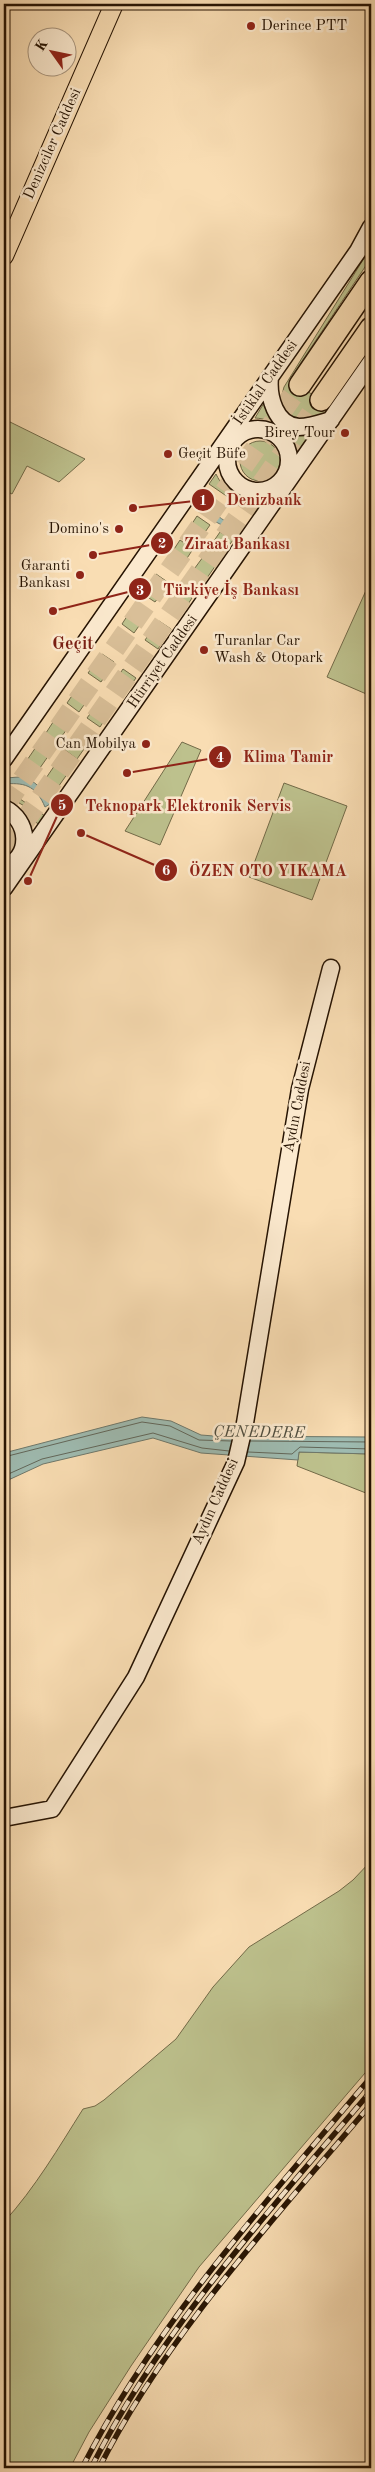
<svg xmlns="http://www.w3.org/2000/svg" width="375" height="2472" font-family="'Old Standard TT',serif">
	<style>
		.green { fill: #bdc18d; stroke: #726a48 }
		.water { fill: #9ebbb1; stroke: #6e786b }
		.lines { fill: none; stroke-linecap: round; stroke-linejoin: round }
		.shore { stroke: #62675a; stroke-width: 1 }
		.highway-tunnel { stroke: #d9bf98; stroke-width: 21; stroke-dasharray: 21 11; stroke-linecap: butt }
		.secondary-casing { stroke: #261302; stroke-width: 19 }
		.primary-casing { stroke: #261302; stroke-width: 20 }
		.highway-casing { stroke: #261302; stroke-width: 24 }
		.secondary { stroke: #fbe9ce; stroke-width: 16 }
		.primary { stroke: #f9ddb3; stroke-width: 18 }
		.highway { stroke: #f9ddb3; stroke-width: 21 }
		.rail-casing { stroke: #261302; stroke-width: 5.5 }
		.rail { stroke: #fbe9ce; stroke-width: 4; stroke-dasharray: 11; stroke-linecap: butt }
		.poi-dot { fill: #8f2418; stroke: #fbe9ce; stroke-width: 2 }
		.labels { text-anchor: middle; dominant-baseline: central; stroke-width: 5; stroke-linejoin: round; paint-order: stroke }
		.poi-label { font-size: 15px; fill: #261302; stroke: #fbe9ce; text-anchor: end }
		.street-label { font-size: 15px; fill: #261302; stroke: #fbe9ce }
		.water-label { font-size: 16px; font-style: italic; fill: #504e3f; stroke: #fbe9ce }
		.quarter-label { font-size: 18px; font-weight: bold; fill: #7a1f14; stroke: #fbe9ce }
		.leader { fill: none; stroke: #8f2418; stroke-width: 2 }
		.callout-dot { fill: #8f2418; stroke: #fbe9ce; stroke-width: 2 }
		.mark-label { font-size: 15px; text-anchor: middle; font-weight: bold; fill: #fff }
		.callout-label { font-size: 16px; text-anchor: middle; font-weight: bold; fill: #8f2418; stroke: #fbe9ce; stroke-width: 5; stroke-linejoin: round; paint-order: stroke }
	</style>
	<rect width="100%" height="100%" fill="#f9ddb3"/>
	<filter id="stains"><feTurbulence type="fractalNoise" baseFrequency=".004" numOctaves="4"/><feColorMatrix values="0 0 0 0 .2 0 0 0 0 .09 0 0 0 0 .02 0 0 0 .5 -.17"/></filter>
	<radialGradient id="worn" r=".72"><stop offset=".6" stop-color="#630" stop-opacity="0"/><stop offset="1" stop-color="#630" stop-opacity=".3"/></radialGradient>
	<path class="green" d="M371,247v11l-81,121 40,28c-20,25 -57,13 -46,-20z
		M264,403l8,15 39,15 -12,17c-9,-17 -23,-31 -44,-32z
		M4,419l81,40 -26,23 -32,-16 -15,28 -8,-4z
		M240 461a20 20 0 1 1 40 0a20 20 0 1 1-40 0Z
		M216,474c9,19 25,31 46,30l-8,11 -45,-31z
		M197,516l13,9 -14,20 -12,-9z
		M220,532l13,8 -14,19 -12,-8z
		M180,540l13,9 -13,20 -13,-9z
		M203,557l13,8 -14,20 -13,-9z
		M156,574l13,9 -14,19 -12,-8z
		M368,586l3,1v109l-44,-19z
		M180,590l12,8 -13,20 -13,-9z
		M135,604l13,9 -14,20 -12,-9z
		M159,621l12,8 -13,20 -13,-9z
		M102,654l12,8 -13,20 -13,-9z
		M123,669l13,9 -14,19 -12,-9z
		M80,684l13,8 -14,20 -12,-9z
		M101,699l12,8 -13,20 -13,-9z
		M57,716l13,9 -14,19 -12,-8z
		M79,731l12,8 -14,20 -12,-9z
		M182,742l19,8 -41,95 -35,-14z
		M36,747l13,8 -14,20 -12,-9z
		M57,762l13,8 -14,20 -12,-9z
		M284,783l63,23 -35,94 -63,-23z
		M4,788l41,28 -6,10 -13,-19 -22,-13z
		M4,823c13,9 12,25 0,34z
		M299,1452l72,2v41l-74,-29z
		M371,1861v205l-172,201 -68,99 -42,66 -19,36h-66v-246c31,-34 55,-75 79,-113l12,-3 9,-6 72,-61 37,-52 36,-40 90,-56 14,-11z"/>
	<path class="water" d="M209,497c4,18 13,26 32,28v5c-23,-5 -32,-7 -38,-32z
		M19,777c18,3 23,12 31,27l-5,3c-8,-19 -18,-25 -39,-23v-6z
		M142,1417l29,4 30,14 13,1 157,1v17l-72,-2 -1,8 -97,-7 -48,-15 -110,26 -39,18v-29z"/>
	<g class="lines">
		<path class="shore" d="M250,1441l121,1
			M248,1452l44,2 8,-7 71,2
			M4,1457l138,-35 28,4 29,14 32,1
			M4,1476l38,-17 111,-26 49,15 27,3"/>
		<path class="highway-tunnel" d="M4,806l296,-421
			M4,850l317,-450"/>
		<g class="secondary-casing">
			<path id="secondary" d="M270,377c-2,19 5,49 29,50 11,0 22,-4 32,-7
				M227 460a31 31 0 1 1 62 0a31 31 0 1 1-62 0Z
				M4,759l354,-508 13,-24
				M4,808c25,12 29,48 0,59
				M4,888l367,-526
				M4,1818l48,-9 84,-132 100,-215 9,-39 55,-334 31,-121"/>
		</g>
		<g class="primary-casing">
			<path id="primary" d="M4,256l110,-252"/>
		</g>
		<g class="highway-casing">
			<path id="highway" d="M300,385l71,-104
				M321,400l50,-72"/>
		</g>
		<use href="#secondary" class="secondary"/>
		<use href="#primary" class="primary"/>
		<use href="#highway" class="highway"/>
		<g class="rail-casing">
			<path id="rail" d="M82,2468c74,-145 185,-267 289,-391
				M91,2468c71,-140 179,-258 280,-377
				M99,2468c67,-133 177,-251 272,-364"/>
		</g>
		<use href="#rail" class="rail"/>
	</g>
	<g class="poi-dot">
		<circle cx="251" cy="26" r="5"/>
		<circle cx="345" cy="433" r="5"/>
		<circle cx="168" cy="454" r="5"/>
		<circle cx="119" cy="529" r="5"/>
		<circle cx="80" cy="575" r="5"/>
		<circle cx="204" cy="650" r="5"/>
		<circle cx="146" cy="744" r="5"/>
	</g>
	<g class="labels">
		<g class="poi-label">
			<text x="261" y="26" text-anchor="start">Derince PTT</text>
			<text x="335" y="433">Birey Tour</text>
			<text x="178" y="454" text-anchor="start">Geçit Büfe</text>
			<text x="109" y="529">Domino's</text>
			<text x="70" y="566">Garanti<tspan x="70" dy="17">Bankası</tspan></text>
			<text x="214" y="641" text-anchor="start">Turanlar Car<tspan x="214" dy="17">Wash &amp; Otopark</tspan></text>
			<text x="136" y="744">Can Mobilya</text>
		</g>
		<g class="street-label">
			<text transform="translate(53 144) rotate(-66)">Denizciler Caddesi</text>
			<text transform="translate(266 383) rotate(-55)">İstiklal Caddesi</text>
			<text transform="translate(163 662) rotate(-55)">Hürriyet Caddesi</text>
			<text transform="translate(298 1107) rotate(-79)">Aydın Caddesi</text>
			<text transform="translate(216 1502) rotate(-66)">Aydın Caddesi</text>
		</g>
		<g class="water-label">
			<text transform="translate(259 1433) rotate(1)">ÇENEDERE</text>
		</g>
		<g class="quarter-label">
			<text x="73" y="644">Geçit</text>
		</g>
	</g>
	<path class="leader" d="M133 508L203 500M93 555L162 543M53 611L140 589M127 773L220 757M28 881L62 805M81 833L166 870"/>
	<g class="callout-dot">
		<circle cx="133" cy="508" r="5"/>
		<circle cx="93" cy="555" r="5"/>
		<circle cx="53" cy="611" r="5"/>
		<circle cx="127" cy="773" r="5"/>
		<circle cx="28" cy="881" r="5"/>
		<circle cx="81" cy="833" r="5"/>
		<circle cx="203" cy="500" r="12"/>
		<circle cx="162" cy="543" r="12"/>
		<circle cx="140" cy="589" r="12"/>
		<circle cx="220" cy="757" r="12"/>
		<circle cx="62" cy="805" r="12"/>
		<circle cx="166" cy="870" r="12"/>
	</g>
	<g class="mark-label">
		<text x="203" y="505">1</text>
		<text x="162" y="548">2</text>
		<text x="140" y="595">3</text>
		<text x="220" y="762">4</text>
		<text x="62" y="810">5</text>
		<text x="166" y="875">6</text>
	</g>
	<g class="callout-label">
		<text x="264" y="505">Denizbank</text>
		<text x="237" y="549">Ziraat Bankası</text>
		<text x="231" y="595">Türkiye İş Bankası</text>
		<text x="288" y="762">Klima Tamir</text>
		<text x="188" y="811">Teknopark Elektronik Servis</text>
		<text x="268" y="876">ÖZEN OTO YIKAMA</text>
	</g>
	<rect width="375" height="2472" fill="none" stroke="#f9ddb3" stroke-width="20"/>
	<rect x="5" y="5" width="365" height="2462" fill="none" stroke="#261302" stroke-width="2.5"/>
	<rect x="10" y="10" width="355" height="2452" fill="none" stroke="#261302"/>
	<g transform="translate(52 52) rotate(303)"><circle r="24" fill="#fbe9ce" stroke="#a6937c"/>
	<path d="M0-4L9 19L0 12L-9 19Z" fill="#8f2418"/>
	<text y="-8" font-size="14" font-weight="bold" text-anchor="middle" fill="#261302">K</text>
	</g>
	<rect width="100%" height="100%" filter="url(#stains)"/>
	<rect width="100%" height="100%" fill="url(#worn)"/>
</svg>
